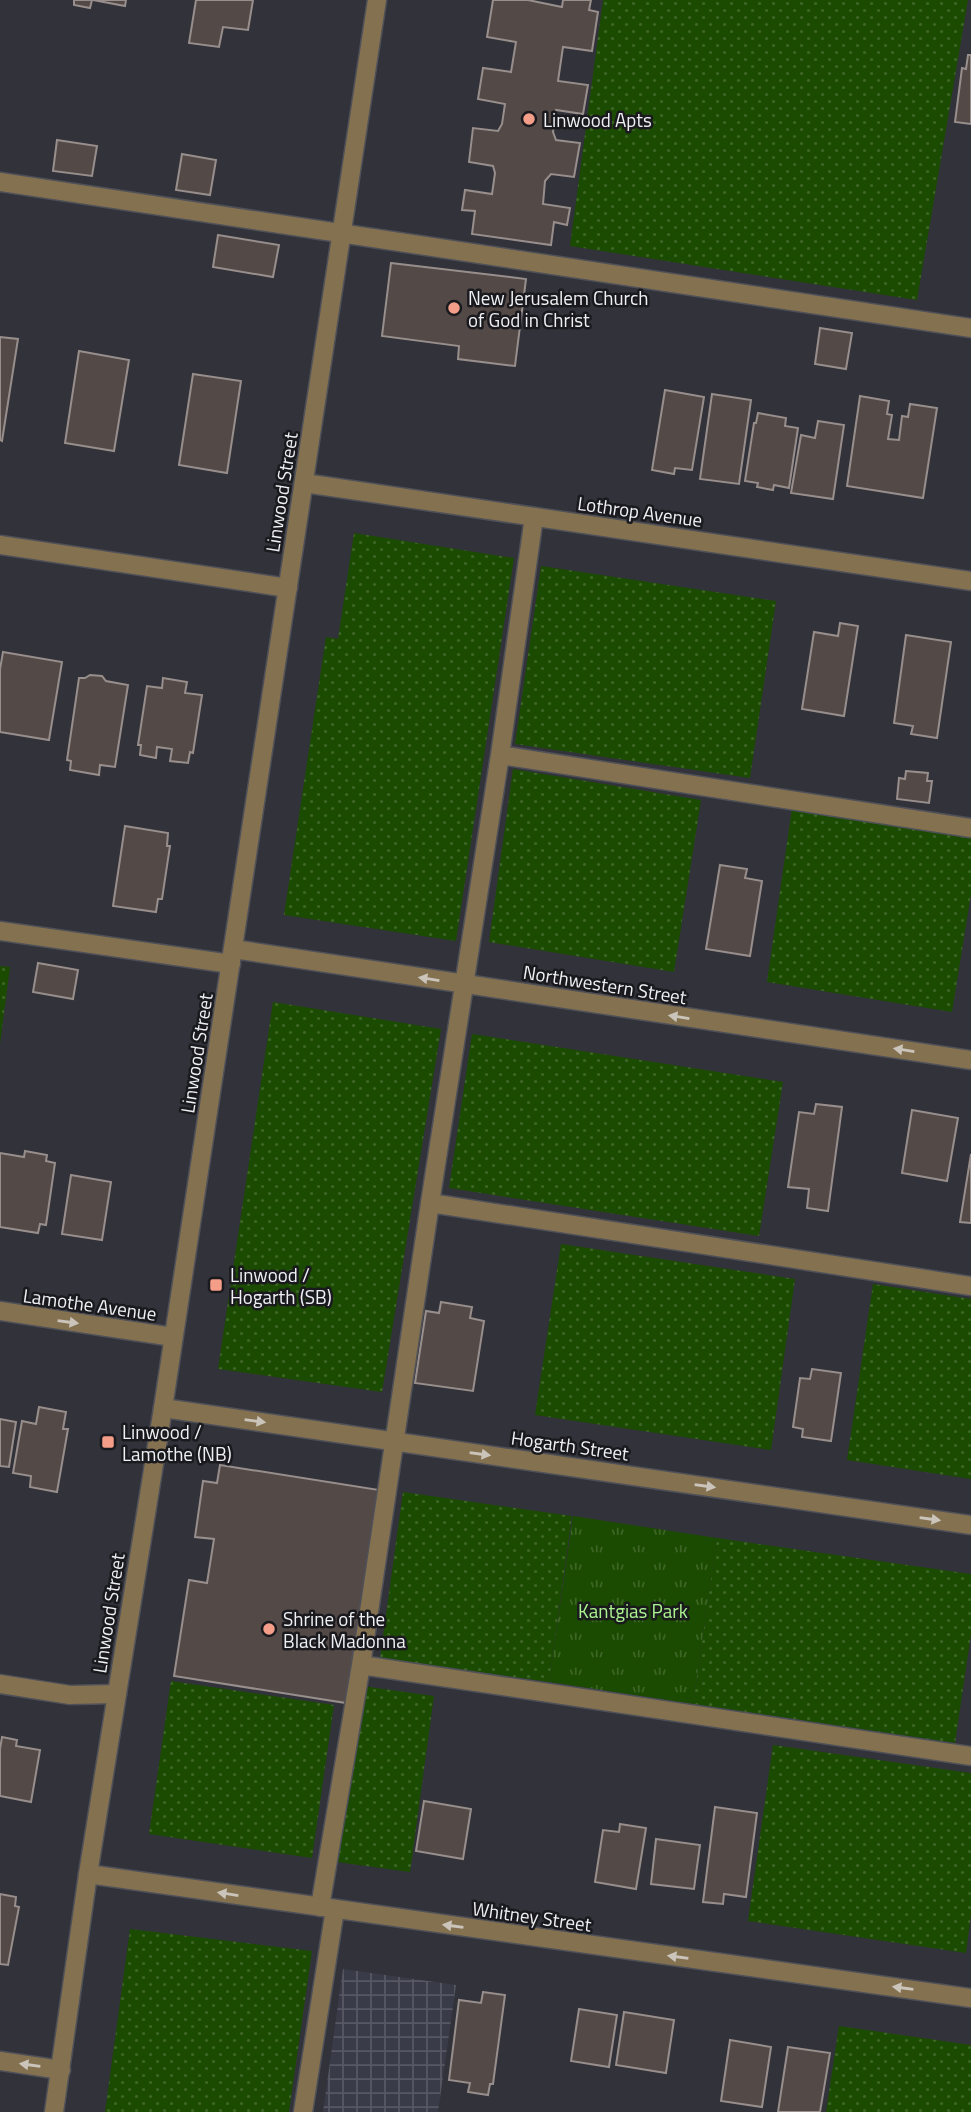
<svg xmlns="http://www.w3.org/2000/svg" width="971" height="2112" font-family="'Titillium Web',sans-serif">
	<style>
		.industrial { fill: url(#industrial-grid) }
		.grass { fill: url(#grass-dots) }
		.park { fill: url(#park-tufts) }
		.building { fill: #534a48; stroke: #988e8b; stroke-width: 2 }
		.lines { fill: none; stroke-linecap: round; stroke-linejoin: round }
		.service-casing { stroke: #4f5058; stroke-width: 21 }
		.minor-casing { stroke: #4f5058; stroke-width: 21 }
		.tertiary-casing { stroke: #4f5058; stroke-width: 21 }
		.service { stroke: #847150; stroke-width: 18 }
		.minor { stroke: #847150; stroke-width: 18 }
		.tertiary { stroke: #847150; stroke-width: 18 }
		.oneway { fill: #cac4bb }
		.poi-dot { fill: #f49e8a; stroke: #1a1a1e; stroke-width: 2.5 }
		.labels { text-anchor: middle; dominant-baseline: central; stroke-width: 5; stroke-linejoin: round; paint-order: stroke }
		.poi-label { font-size: 19px; fill: #eff0f4; stroke: #1a1a1e; text-anchor: start }
		.street-label { font-size: 19px; fill: #eff0f4; stroke: #1a1a1e }
		.park-label { font-size: 19px; fill: #abf390; stroke: #1a1a1e }
	</style>
	<defs>
		<pattern id="industrial-grid" width="8" height="8" patternUnits="userSpaceOnUse" patternTransform="scale(1.75)"><rect width="8" height="8" fill="#3a3b49"/><path d="M0 4h8M4 0v8" fill="none" stroke="#575864"/></pattern>
		<pattern id="grass-dots" width="8" height="8" patternUnits="userSpaceOnUse" patternTransform="scale(1.75)"><rect width="8" height="8" fill="#1b4b00"/><path d="M2 2h.1M6 6h.1" fill="none" stroke="#3c6526" stroke-width="1.8" stroke-linecap="round"/></pattern>
		<pattern id="park-tufts" width="24" height="20" patternUnits="userSpaceOnUse" patternTransform="scale(1.75)"><rect width="24" height="20" fill="#1b4b00"/><path d="M3 7l-1-3M5 7V3M7 7l1-3M15 17l-1-3M17 17v-4M19 17l1-3" fill="none" stroke="#3c6526"/></pattern>
	</defs>
	<rect width="100%" height="100%" fill="#31323a"/>
	<path class="industrial" d="M343,1969l113,16 -18,127h-115z"/>
	<path class="grass" d="M603,0h365l-51,300 -347,-54z
		M354,533l160,25 -58,383 -172,-26 42,-278 12,2z
		M541,566l235,35 -26,177 -235,-34z
		M513,769l188,31 -27,172 -185,-30z
		M792,808l179,30v56l-19,118 -185,-30z
		M0,966l10,1 -10,77z
		M273,1002l168,27 -59,363 -164,-23z
		M472,1034l311,48 -24,154 -310,-48z
		M561,1244l234,35 -24,171 -236,-35z
		M873,1284l98,15v180l-124,-19z
		M403,1492l169,24 -23,166 -169,-24z
		M717,1538l254,36v60l-16,109 -262,-39z
		M171,1681l163,24 -22,153 -163,-24z
		M362,1686l72,10 -24,176 -73,-10z
		M773,1745l198,28v141l-5,39 -218,-32z
		M130,1929l182,22 -23,161h-184z
		M839,2026l132,19v67h-145z"/>
	<path class="park" d="M573,1516l144,22 -24,166 -144,-22z"/>
	<path class="building" d="M74,0h18l-2,8 -16,-3z
		M93,0h33l-1,6z
		M196,0h57l-5,30 -25,-3 -4,20 -30,-4z
		M493,0h35l34,7 1,-7h28l-2,10 9,2 -6,39 -29,-4 -5,34 30,4 -5,29 -27,-4 -3,22 3,8 24,3 -6,34 -23,-3 -6,7 -2,23 27,4 -3,17 -13,-3 -3,23 -79,-11 3,-23 -13,-1 3,-20 27,4 3,-21 -2,-7 -24,-4 4,-34 25,3 4,-7 3,-20 -27,-5 5,-31 28,4 5,-30 -29,-5z
		M968,55h3v69l-16,-2 7,-54 4,1z
		M57,140l40,6 -5,30 -39,-5z
		M182,154l34,6 -6,35 -34,-5z
		M218,235l61,10 -6,32 -60,-10z
		M391,263l135,16 -11,87 -57,-7 1,-13 -77,-10z
		M820,328l32,5 -6,36 -31,-5z
		M0,337l18,2 -16,102 -2,-1z
		M79,351l50,9 -15,91 -49,-8z
		M193,374l48,7 -14,92 -48,-8z
		M665,390l39,7 -12,73 -17,-2 -1,6 -22,-4z
		M712,394l39,6 -12,84 -39,-5z
		M860,396l29,5 -2,13 5,1 -4,24 11,1 3,-24 6,1 2,-13 27,4 -14,90 -76,-12z
		M758,413l28,5 -1,8 13,2 -9,60 -15,-3 -1,5 -16,-3 1,-4 -13,-2 9,-58h2z
		M818,421l26,4 -11,74 -42,-6 10,-58 14,3z
		M840,623l18,3 -14,90 -42,-7 12,-77 24,4z
		M906,635l45,7 -14,96 -26,-4 2,-8 -19,-3z
		M3,652l59,10 -13,78 -49,-8v-63z
		M90,675l12,1 4,5 22,4 -13,82 -15,-2 -1,10 -29,-5 1,-9 -4,-1 12,-82h6z
		M163,678l24,4 -2,11 17,2 -9,58 -3,-1 -2,11 -18,-2 2,-12 -15,-2 -1,11 -16,-3 1,-10h-3l9,-59 15,2z
		M906,771l22,2 -1,8h5l-3,22 -32,-4 2,-21 6,1z
		M125,826l43,7 -1,13h3l-8,53h-4l-2,13 -43,-6z
		M720,865l27,4 -2,9 17,3 -12,75 -44,-7z
		M38,963l40,7 -5,29 -40,-7z
		M816,1104l26,3 -14,104 -21,-3 2,-19 -21,-2 11,-75 15,2z
		M912,1110l46,8 -11,63 -45,-8z
		M25,1151l22,4 -1,6 9,2 -9,62 -6,-1 -2,9 -38,-6v-74l24,4z
		M971,1154v69l-11,-1z
		M71,1175l40,7 -9,58 -40,-6z
		M441,1302l31,5 -2,11 14,3 -11,70 -58,-8 11,-72 13,2z
		M812,1369l29,4 -10,68 -29,-4 1,-8 -10,-2 7,-49 10,1z
		M39,1407l27,5 -3,17h5l-11,63 -27,-5 1,-11 -18,-3 9,-52 14,3z
		M0,1419l16,3 -7,45 -9,-1z
		M220,1465l159,25 -33,213 -172,-27 15,-96 18,3 7,-44 -19,-2 8,-56 14,2z
		M2,1737l15,3 -1,6 24,4 -9,52 -31,-6v-47z
		M424,1801l47,8 -8,50 -47,-8z
		M715,1807l42,6 -11,84 -22,-3 -1,10 -20,-2z
		M620,1824l26,4 -10,61 -41,-7 8,-52 16,2z
		M656,1839l44,6 -6,44 -43,-5z
		M0,1894l16,3 -1,9 4,1 -11,58 -8,-1z
		M483,1992l22,3 -12,89h-3l-2,11 -20,-3 2,-9 -21,-3 10,-80 22,3z
		M579,2009l38,6 -8,52 -38,-6z
		M624,2012l50,8 -8,53 -50,-8z
		M730,2040l41,7 -9,60 -41,-6z
		M788,2047l42,6 -10,59h-42z"/>
	<g class="lines">
		<g class="service-casing">
			<path id="service" d="M0,182l971,146
				M534,517l-34,238 471,73
				M500,755l-70,448 541,83
				M0,931l231,33
				M361,1665l610,91
				M0,1684l70,11 47,-1
				M320,1907l41,-242 69,-462
				M303,2112l32,-203"/>
		</g>
		<g class="minor-casing">
			<path id="minor" d="M304,483l667,98
				M0,545l288,43
				M233,949l738,111
				M0,1311l173,26
				M163,1408l808,117
				M88,1874l883,124
				M0,2061l61,9"/>
		</g>
		<g class="tertiary-casing">
			<path id="tertiary" d="M54,2112l34,-238 75,-466 214,-1408"/>
		</g>
		<use href="#service" class="service"/>
		<use href="#minor" class="minor"/>
		<use href="#tertiary" class="tertiary"/>
	</g>
	<defs><path id="oneway-solid" d="M-6-.8H1V-3.2L6.5 0L1 3.2V.8H-6Z" transform="scale(1.75)"/></defs>
	<g class="oneway">
		<use href="#oneway-solid" transform="translate(429 979) rotate(-171)"/>
		<use href="#oneway-solid" transform="translate(679 1017) rotate(-171)"/>
		<use href="#oneway-solid" transform="translate(904 1050) rotate(-171)"/>
		<use href="#oneway-solid" transform="translate(68 1322) rotate(8)"/>
		<use href="#oneway-solid" transform="translate(255 1421) rotate(8)"/>
		<use href="#oneway-solid" transform="translate(480 1454) rotate(8)"/>
		<use href="#oneway-solid" transform="translate(705 1486) rotate(8)"/>
		<use href="#oneway-solid" transform="translate(930 1519) rotate(8)"/>
		<use href="#oneway-solid" transform="translate(228 1894) rotate(-171)"/>
		<use href="#oneway-solid" transform="translate(453 1926) rotate(-172)"/>
		<use href="#oneway-solid" transform="translate(678 1957) rotate(-172)"/>
		<use href="#oneway-solid" transform="translate(903 1988) rotate(-172)"/>
		<use href="#oneway-solid" transform="translate(30 2065) rotate(-172)"/>
	</g>
	<g class="poi-dot">
		<circle cx="529" cy="119" r="7"/>
		<circle cx="454" cy="308" r="7"/>
		<rect x="209" y="1278" width="14" height="14" rx="3.5"/>
		<rect x="101" y="1435" width="14" height="14" rx="3.5"/>
		<circle cx="269" cy="1629" r="7"/>
	</g>
	<g class="labels">
		<g class="poi-label">
			<text x="543" y="119">Linwood Apts</text>
			<text x="468" y="297">New Jerusalem Church<tspan x="468" dy="22">of God in Christ</tspan></text>
			<text x="230" y="1274">Linwood /<tspan x="230" dy="22">Hogarth (SB)</tspan></text>
			<text x="122" y="1431">Linwood /<tspan x="122" dy="22">Lamothe (NB)</tspan></text>
			<text x="283" y="1618">Shrine of the<tspan x="283" dy="22">Black Madonna</tspan></text>
		</g>
		<g class="street-label">
			<text transform="translate(281 492) rotate(-81)">Linwood Street</text>
			<text transform="translate(640 511) rotate(8)">Lothrop Avenue</text>
			<text transform="translate(605 984) rotate(9)">Northwestern Street</text>
			<text transform="translate(196 1053) rotate(-81)">Linwood Street</text>
			<text transform="translate(90 1304) rotate(8)">Lamothe Avenue</text>
			<text transform="translate(570 1445) rotate(8)">Hogarth Street</text>
			<text transform="translate(108 1613) rotate(-81)">Linwood Street</text>
			<text transform="translate(532 1916) rotate(8)">Whitney Street</text>
		</g>
		<g class="park-label">
			<text x="633" y="1610">Kantgias Park</text>
		</g>
	</g>
</svg>
